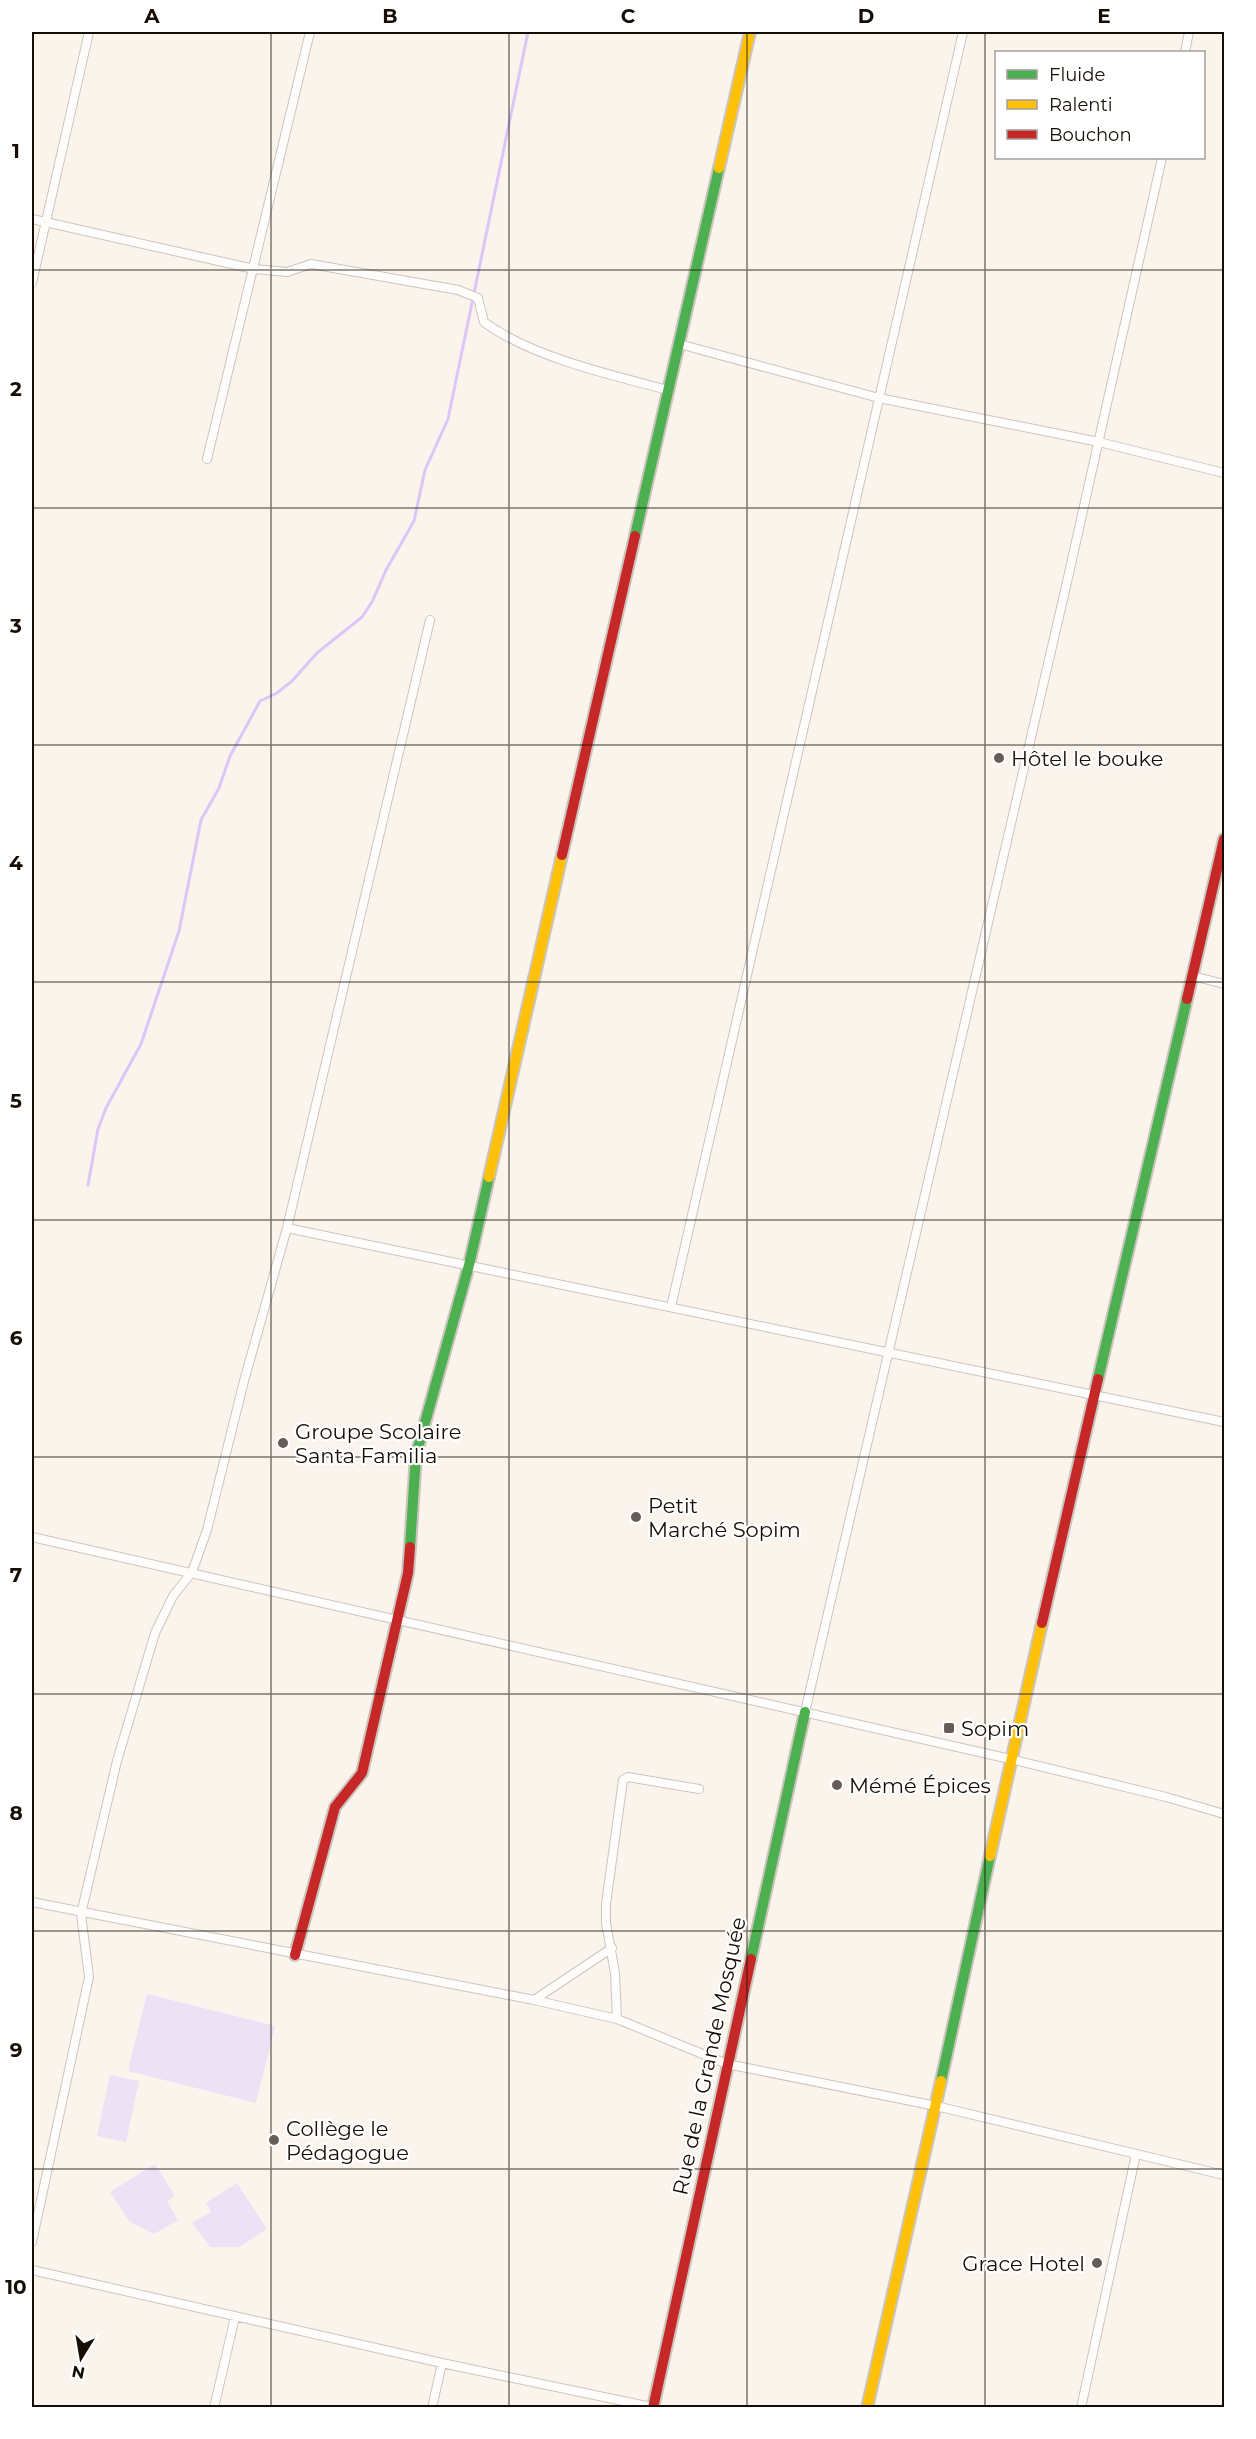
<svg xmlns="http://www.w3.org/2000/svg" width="1256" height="2439" font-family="Montserrat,sans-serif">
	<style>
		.green { fill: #ece1f5 }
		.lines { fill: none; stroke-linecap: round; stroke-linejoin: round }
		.stream { stroke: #dcc6f7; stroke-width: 3 }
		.street-casing { stroke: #ccc5bd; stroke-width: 10 }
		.fast-casing { stroke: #ccc5bd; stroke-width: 14 }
		.slow-casing { stroke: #ccc5bd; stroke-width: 14 }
		.jam-casing { stroke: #ccc5bd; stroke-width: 14 }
		.street { stroke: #fefdfc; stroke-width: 8 }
		.fast { stroke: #4caf50; stroke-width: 10 }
		.slow { stroke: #ffc107; stroke-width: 10 }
		.jam { stroke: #c62828; stroke-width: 10 }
		.grid { fill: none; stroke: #160e04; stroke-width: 1.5; stroke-opacity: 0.55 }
		.poi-dot { fill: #665e56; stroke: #fff; stroke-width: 2 }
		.labels { text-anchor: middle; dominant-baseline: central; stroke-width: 4.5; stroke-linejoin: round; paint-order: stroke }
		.poi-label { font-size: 21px; fill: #160e04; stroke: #fff; text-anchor: start }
		.street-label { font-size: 21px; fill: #160e04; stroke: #fff }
		.neatline { fill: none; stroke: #160e04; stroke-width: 2 }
		.grid-label { font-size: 20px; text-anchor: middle; font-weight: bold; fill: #160e04 }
	</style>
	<rect width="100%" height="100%" fill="#faf4ed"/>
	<path class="green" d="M147,1994l128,32 -19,77 -128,-32z
		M110,2075l29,6 -13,61 -29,-6z
		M155,2164l20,32 -8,5 11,19 -24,14 -25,-13 -19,-29z
		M237,2183l30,46 -28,18h-29l-18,-24 19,-11 -5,-9z"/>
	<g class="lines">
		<path class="stream" d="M88,1185l10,-56 8,-21 35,-64 38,-113 22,-111 18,-32 11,-32 30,-55 17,-8 15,-12 25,-28 45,-36 10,-15 14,-32 28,-49 11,-51 23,-51 80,-387"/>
		<g class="street-casing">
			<path id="street" d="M1185,52l4,-20
				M32,219l222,50 33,3 24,-8 147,26 20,8 6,24c47,35 127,53 184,68
				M32,283l57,-251
				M679,344l200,54 220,44 125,31
				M207,459l103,-427
				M1193,976l31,8
				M287,1228l937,194
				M671,1307l292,-1275
				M32,1537l978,222 156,38 58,17
				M805,1712l262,-1130 95,-424
				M32,1902l502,98 83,19 110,45 209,42 288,69
				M534,2000l78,-52
				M617,2019l-2,-46 -9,-50v-19l17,-124 5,-3 71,12
				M32,2242l57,-265 -8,-63 36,-153 38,-128 18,-37 19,-24 15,-42 37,-149 43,-153 143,-608
				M32,2270l410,93 214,45
				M214,2408l21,-91
				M432,2408l10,-45
				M1081,2408l55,-254"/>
		</g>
		<g class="fast-casing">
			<path id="fast" d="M635,536l84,-368
				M1098,1379l89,-380
				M410,1547l6,-92 53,-190 20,-88
				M751,1959l54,-247
				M941,2081l49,-225"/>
		</g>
		<g class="slow-casing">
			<path id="slow" d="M719,168l31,-136
				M489,1177l73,-322
				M990,1856l52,-233
				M867,2408l74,-327"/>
		</g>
		<g class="jam-casing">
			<path id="jam" d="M562,855l73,-319
				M1187,999l37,-160
				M1042,1623l56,-244
				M295,1955l40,-148 27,-34 46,-200 2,-26
				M653,2408l98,-449"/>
		</g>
		<use href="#street" class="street"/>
		<use href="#fast" class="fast"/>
		<use href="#slow" class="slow"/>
		<use href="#jam" class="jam"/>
	</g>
	<path class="grid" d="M271,32v2376M509,32v2376M747,32v2376M985,32v2376M32,270h1192M32,508h1192M32,745h1192M32,982h1192M32,1220h1192M32,1457h1192M32,1694h1192M32,1931h1192M32,2169h1192"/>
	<g class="poi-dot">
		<circle cx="999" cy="758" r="6"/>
		<circle cx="283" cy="1443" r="6"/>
		<circle cx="636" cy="1517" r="6"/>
		<rect x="943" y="1722" width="12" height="12" rx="3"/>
		<circle cx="837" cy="1785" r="6"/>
		<circle cx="274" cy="2140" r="6"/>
		<circle cx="1097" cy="2263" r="6"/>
	</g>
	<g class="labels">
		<g class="poi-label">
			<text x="1011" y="758">Hôtel le bouke</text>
			<text x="295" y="1431">Groupe Scolaire<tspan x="295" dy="24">Santa Familia</tspan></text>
			<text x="648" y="1505">Petit<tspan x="648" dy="24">Marché Sopim</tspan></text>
			<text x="961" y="1728">Sopim</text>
			<text x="849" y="1785">Mémé Épices</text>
			<text x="286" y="2128">Collège le<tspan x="286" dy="24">Pédagogue</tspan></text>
			<text x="1085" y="2263" text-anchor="end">Grace Hotel</text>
		</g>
		<g class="street-label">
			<text transform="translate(709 2056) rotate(-78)">Rue de la Grande Mosquée</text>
		</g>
	</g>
	<rect width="1256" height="2439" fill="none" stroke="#ffffff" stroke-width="66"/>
	<rect x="995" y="51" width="210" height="108" fill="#ffffff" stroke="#a29f9b" stroke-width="1.5"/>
	<rect x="1007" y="70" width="30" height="9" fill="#4caf50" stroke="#a29f9b" stroke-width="1.5"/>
	<text x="1049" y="81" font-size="18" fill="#160e04">Fluide</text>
	<rect x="1007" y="100" width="30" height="9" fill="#ffc107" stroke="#a29f9b" stroke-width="1.5"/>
	<text x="1049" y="111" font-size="18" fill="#160e04">Ralenti</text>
	<rect x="1007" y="130" width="30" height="9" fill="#c62828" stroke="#a29f9b" stroke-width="1.5"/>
	<text x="1049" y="141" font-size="18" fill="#160e04">Bouchon</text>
	<g transform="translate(81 2358) rotate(191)" stroke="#ffffff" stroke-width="4.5" paint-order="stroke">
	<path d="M0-4.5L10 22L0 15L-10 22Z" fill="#160e04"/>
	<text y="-9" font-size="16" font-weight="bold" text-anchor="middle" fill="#160e04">N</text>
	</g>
	<rect x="33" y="33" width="1190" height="2373" class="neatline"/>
	<g class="grid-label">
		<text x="152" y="23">A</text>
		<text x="390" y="23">B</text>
		<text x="628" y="23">C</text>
		<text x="866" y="23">D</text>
		<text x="1104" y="23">E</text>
		<text x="16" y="158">1</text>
		<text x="16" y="396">2</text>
		<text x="16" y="633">3</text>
		<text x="16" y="870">4</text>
		<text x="16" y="1108">5</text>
		<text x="16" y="1345">6</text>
		<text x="16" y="1582">7</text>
		<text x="16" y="1820">8</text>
		<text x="16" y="2057">9</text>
		<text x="16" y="2294">10</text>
	</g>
</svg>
